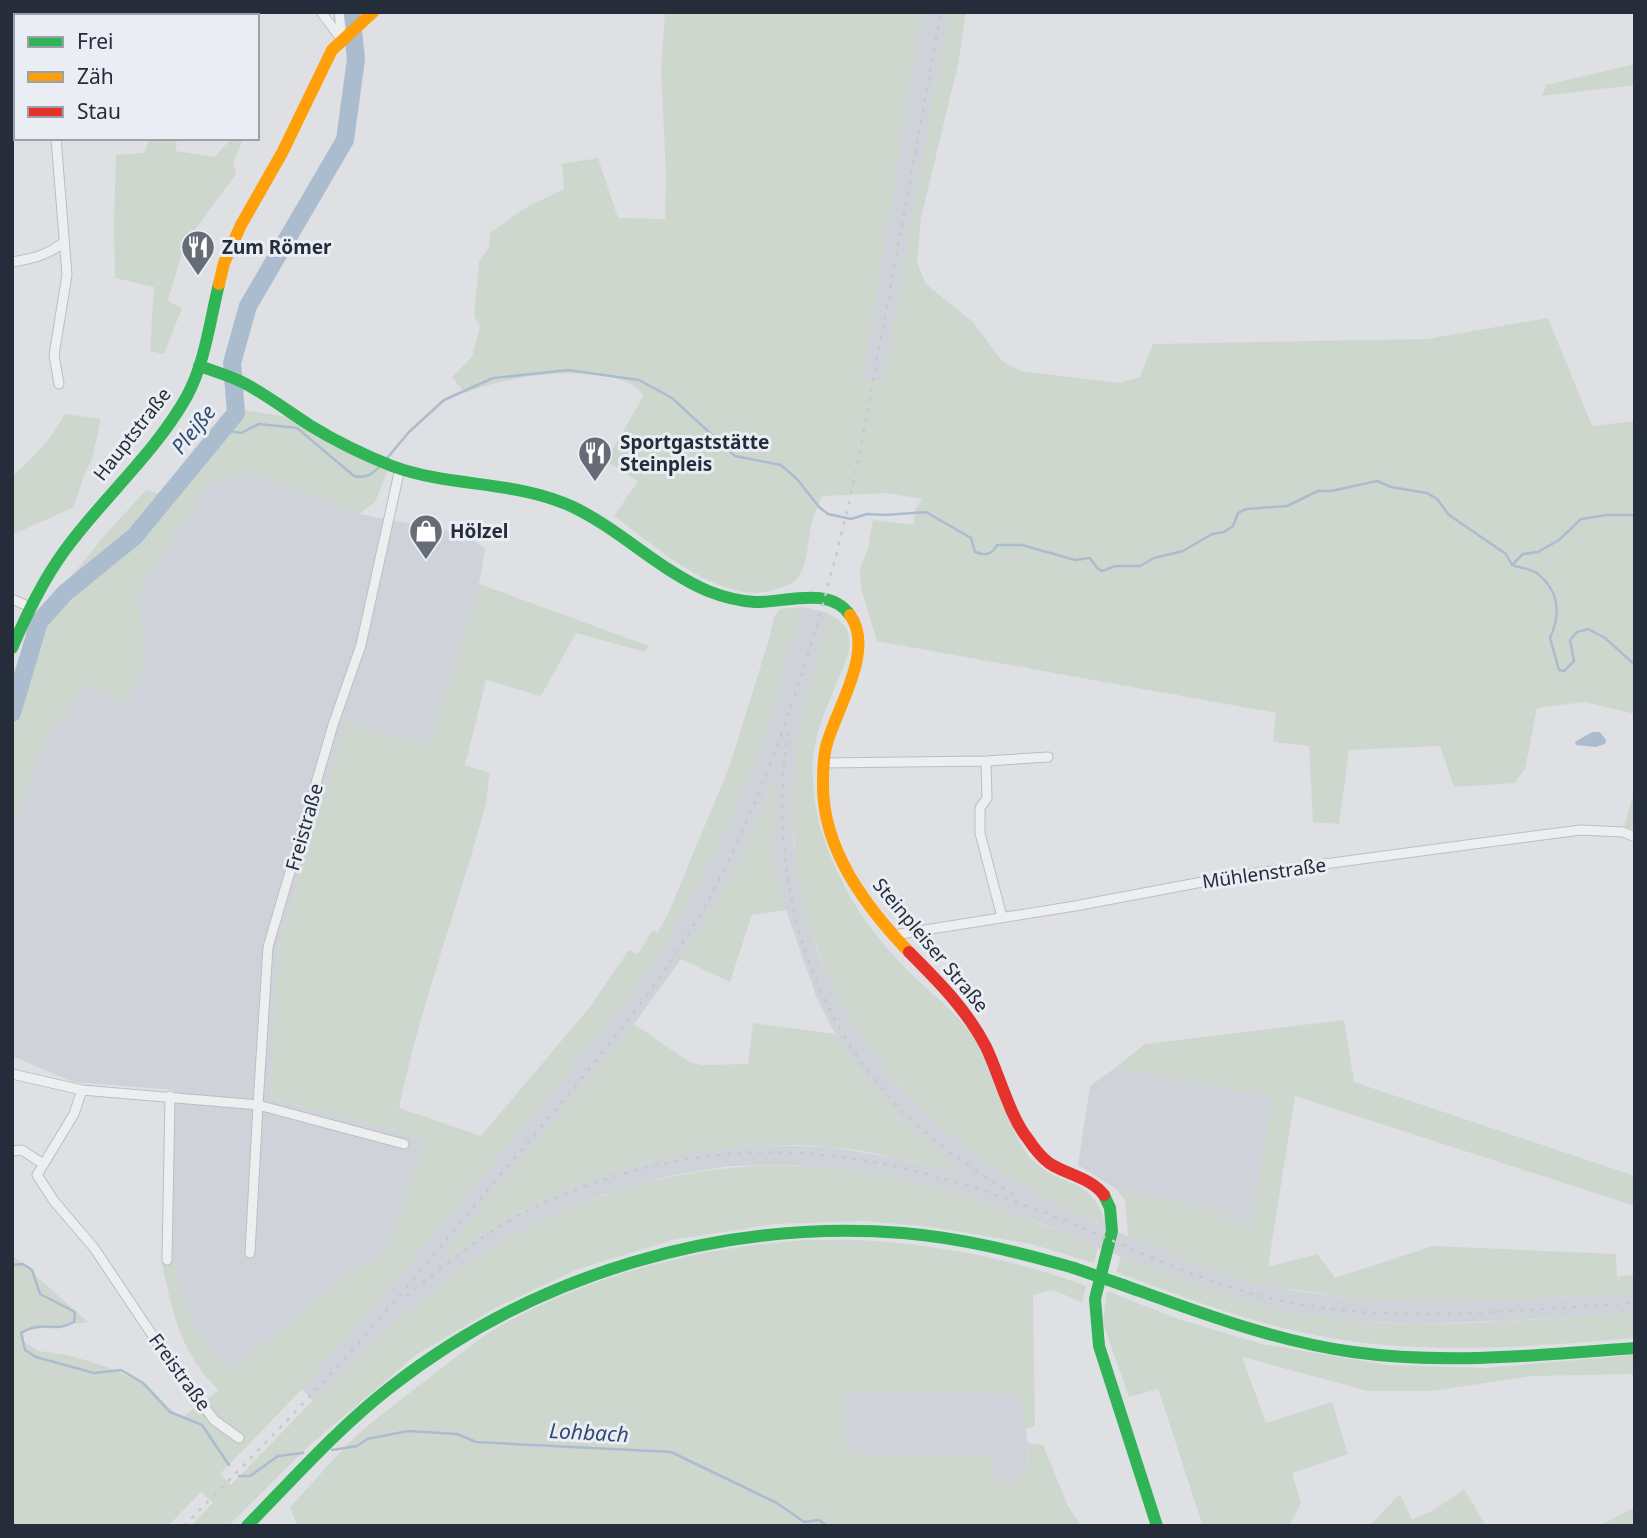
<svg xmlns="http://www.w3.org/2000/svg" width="1647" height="1538" font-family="'Noto Sans',sans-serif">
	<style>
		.built { fill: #cfd3d9; fill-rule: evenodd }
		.green { fill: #ced7ce }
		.water { fill: #acbccf }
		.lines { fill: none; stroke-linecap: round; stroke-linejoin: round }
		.stream { stroke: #acbccf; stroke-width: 2.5 }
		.river { stroke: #acbccf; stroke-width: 18 }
		.street-casing { stroke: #bcbec1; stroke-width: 11 }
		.street { stroke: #edeef0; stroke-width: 9 }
		.fast { stroke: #30b455; stroke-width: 12 }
		.slow { stroke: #ff9f0a; stroke-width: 12 }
		.jam { stroke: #e5322d; stroke-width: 12 }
		.rail { stroke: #c7c8cb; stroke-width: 2.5; stroke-dasharray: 3.5 7; stroke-linecap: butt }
		.fast-bridge { stroke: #30b455; stroke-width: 12 }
		.labels { text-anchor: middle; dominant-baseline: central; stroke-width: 6; stroke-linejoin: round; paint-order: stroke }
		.poi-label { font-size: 19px; font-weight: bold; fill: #252d3b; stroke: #eaeef4; text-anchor: start }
		.street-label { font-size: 19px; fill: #252d3b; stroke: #eaeef4 }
		.water-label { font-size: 21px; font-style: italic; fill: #304c6f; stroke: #eaeef4 }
	</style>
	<rect width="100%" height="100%" fill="#dee0e3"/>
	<path class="built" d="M922,12h27l-66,369 -20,-3z
		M250,471l109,43 107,20 19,15 -6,35 -21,75 -30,87 -81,-24 -69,226 -8,150 155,41 -37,111 -44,27 -115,96 -38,-51 -19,-70 2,-162 -101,-8 -61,-26v-232l34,-85 40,-55 40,19 20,-39 -8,-70 68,-109z
		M803,607l26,6 -29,115 -7,55v56l11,66 13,46 12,28 69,106 44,43 55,41 42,25 50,26 121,50 86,21 49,7 86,4 204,-7v18l-131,8 -89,3 -72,-4 -53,-8 -68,-17 -124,-47 -57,-25 -127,-41 -54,-11 -65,-6 -66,1 -60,10 -67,19 -57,24 -61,35 -60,45 -111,102 -11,-12 217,-256 104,-129 41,-57 60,-113 33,-75zM775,772l-1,95 12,43 30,86 19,38 19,29 35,44 41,39 26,20 -2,6 -58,-14 -67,-11 -67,-2 -68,7 -52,12 -42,12 -43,18 -54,27 -55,37 -5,-5 191,-229 47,-65 42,-68 30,-59z
		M1115,1068l158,30 -22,127 -27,-6v-7l-109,-24 -37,-23 12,-79z
		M963,1392l57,3 8,48 -1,24 -4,11 -8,5 -45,-5 -125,-3 1,-82z"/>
	<path class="green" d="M665,12h257l-59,366 20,3 66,-369h17l-8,52 -37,154 -4,45 9,21 47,38 29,39 18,10 99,12 21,-6 13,-33 274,-5 121,-21 44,108 43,-5v293l-50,-12 -48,6 -12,61 -10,14 -61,4 -14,-41 -91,4 -10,74 -26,-2 -4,-76 -36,-4 3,-29 -399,-72 -16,-53 -1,-19 8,-21 5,-28 41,5 1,-15 7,-11 -35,-6 -65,3c-4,10 -9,20 -11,31 -3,14 -4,40 -13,51 -5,6 -17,10 -24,12 -53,16 -119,-44 -160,-74l24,-35 -32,-20 38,-66c-31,-37 -139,-19 -179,-2l-13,-16 20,-20 8,-30 -6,-11 5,-54 10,-15 1,-14 37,-26 37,-18 -2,-25 36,-6 20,60 47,1 1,-44 -5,-105z
		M1635,64v21l-93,11 4,-11z
		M150,138h27l-1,13 38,6 18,-19 11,1 -10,24 3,11 -45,61 -10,21 -13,45 14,7 -18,46 -14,-3 4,-64 -39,-9 -1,-55 2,-68 28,-2z
		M244,410l44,7 43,28 58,23 -14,34 -16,12 -108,-43 -45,14 -68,109 8,70 -20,39 -40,-19 -40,55 -34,85v-149l9,-22 18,-37 65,-80 42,-46 19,6z
		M65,414l36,5 -9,40 -9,19 -9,29 -62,28v-59c21,-17 40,-38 53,-62z
		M479,584l170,62 -4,6 -69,-19 -35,63 -55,-16 -21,85 25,8c-3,12 -2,25 -6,37 -27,100 -64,197 -85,298l82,28 109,-129 39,-57 9,4 15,-24 4,3 11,-19 62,-149 40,-129 4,-19 6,-8 23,-2 -46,152 -33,75 -60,113 -41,57 -104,129 -128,153 -89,103 -82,85 11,11c76,-78 162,-172 253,-232 128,-82 284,-108 431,-71 63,16 124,40 183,66l-4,15 -63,-19 -98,-17 -69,-6 -89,3 -103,16 -96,30 -81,38 -79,47 -105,89 -83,82h-37l22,-23 -12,-11 -33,34h-156v-271l76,67 -64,9v11l15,9 29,4 39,12 39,17 34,35 39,-29c-38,-35 -47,-79 -57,-127l10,-11 19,70 38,50 115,-95 44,-27 37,-111 -155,-41 8,-150 69,-227 81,25 30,-87z
		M829,614c9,5 18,11 20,22 3,17 -8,36 -14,51 -9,21 -20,48 -22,71 -2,44 7,77 26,117 19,42 49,77 83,109 17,16 38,32 51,53 15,23 24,52 35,77 6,15 10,30 21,42 28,34 65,16 77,71 -189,-80 -321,-227 -313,-442 3,-58 21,-116 36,-171z
		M776,770l-2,97 12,43 -34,5 -22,67 -49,-23 42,-68 30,-59z
		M1632,798h3v29l-12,5z
		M1344,1020l10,62 281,94v30l-340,-110 -27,171 49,-13 18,24 98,-32 183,8 1,23 18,-3v21l-204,7 -86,-4 -96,-16 -39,-12 -82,-34 -3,-36 -10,-12 109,24v7l27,6 22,-127 -158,-30 30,-24z
		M753,1023l82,11c35,52 71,94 121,132l-2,6c-41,-10 -83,-22 -125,-25 -113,-10 -225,19 -323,73 -20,11 -39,25 -58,38l-5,-5 191,-229 54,37 13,4 47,-1z
		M805,1240c23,0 47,-1 70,1 71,5 144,20 211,45l-4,16 -29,-12 -20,5 2,131 -10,3 -5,-34 -57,-3 -117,1v59l26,3 121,1 -1,24 23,3c14,-10 13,-24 13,-40l15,2 25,61 13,20h-784l-7,-19c22,-22 42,-48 65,-70 22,-20 46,-37 70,-56 28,-21 55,-45 86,-61 93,-49 190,-72 294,-80z
		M1121,1257c56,20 110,42 168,54 113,24 231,8 346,2v25c-104,9 -218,18 -320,-3 -68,-13 -134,-39 -199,-63z
		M1107,1291l71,28 84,25 125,21 98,3 150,-13v19l-104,2 -98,15h-65l-126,-34 24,66 66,-21 16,52 -56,19 9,30 -12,23h-86l-45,-137 -29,8 -26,-74z
		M1464,1489l21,35 -2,2h-114l31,-32 12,26 22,-10z
		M1635,1507v19h-36z"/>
	<path class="water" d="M1592,732h8l6,8 -1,4 -9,3 -20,-2 -1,-3z"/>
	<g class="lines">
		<path class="stream" d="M224,430l17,3 18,-9 38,4 57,48c12,3 19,-2 27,-11
			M388,457l21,-25 35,-32 49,-22 75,-8 71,10 33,18 63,58 46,9 16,14 22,28 9,7 23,5 16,-5 18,1 41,-3 45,26 4,14c10,4 17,3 22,-7h25l53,15 15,-2 7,10 5,3 14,-5h24l14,-8 29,-7 29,-17 12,-2 9,-6 5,-13 8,-4 41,-3 31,-15h13l46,-10 14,6 36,6 10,6 12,16 57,39 6,11c7,3 21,4 26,9 21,17 23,40 12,64l9,32 5,1 10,-10 -4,-21 7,-8 11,-3 17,9 30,27
			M1512,565l11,-11 15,-2 21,-12 22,-21 26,-4h28
			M12,1265l11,-1 9,6 8,24 35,18 -1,10c-21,12 -30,-3 -53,11l4,17 11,7 58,16 27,-3 22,13 27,29 32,13 27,40
			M332,1450l25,-4 10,-7 41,-8 49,3 19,8 195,10 106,51 27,19 15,-2 8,6
			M239,1476h11l28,-20 25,-3"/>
		<path class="river" d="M12,713l27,-91 26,-29 70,-57 101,-123 -4,-50 16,-57 97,-166 11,-81 -5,-47"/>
		<g class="street-casing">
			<path id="street" d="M321,12l21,28
				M339,12l3,26
				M12,105l4,-1
				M56,138l11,137 -13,80 5,29
				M12,262c19,-3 37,-7 52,-20
				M12,599l18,8
				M986,761l1,37 -7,10v25l22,84
				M824,763l162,-2 62,-4
				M894,935l181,-29 159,-30 262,-35 85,-11 42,2 12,5
				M12,1074l70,16 176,15 10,-158 65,-222 28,-80 39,-177
				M82,1090l-8,24 -37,61 17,26 40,47 61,91 59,81 25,18
				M12,1151l10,-1 21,14
				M250,1253l8,-148 146,39
				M167,1260l3,-164"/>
		</g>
		<use href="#street" class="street"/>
		<path class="fast" d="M199,366c15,5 31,10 45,17 23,12 45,29 67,43 26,16 53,29 81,40 59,22 124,14 181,41 48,23 86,63 135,84 15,6 31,10 47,11 30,1 74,-17 95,13
			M12,648c15,-34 31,-68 53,-98 38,-52 91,-98 122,-154 18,-33 23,-76 32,-112
			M1104,1195l6,13 2,23 -17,68 4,47 58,180
			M1123,1285c75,27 151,56 230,67 93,13 189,3 282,-4
			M247,1526c47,-48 92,-99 145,-140 143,-112 329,-167 511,-153 59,5 115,19 171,35"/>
		<path class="slow" d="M219,284l5,-21 17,-38 41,-72 50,-103 41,-38
			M850,615c26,36 -15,95 -24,132 -3,12 -3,25 -3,37 -1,65 43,123 86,168"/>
		<path class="jam" d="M909,952c29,29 58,58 77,95 13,27 24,70 42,92 6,9 13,18 21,24 18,12 41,14 55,32"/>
		<path class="rail" d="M788,732c-21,137 16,279 114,379 33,33 72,59 111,83
			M406,1296c32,-25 64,-52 99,-73 35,-21 75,-36 114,-48 150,-45 280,-18 424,37 71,27 144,65 217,84 122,31 251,14 375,7
			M184,1526c43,-44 86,-87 128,-132 72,-76 137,-159 205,-239 78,-93 161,-186 213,-297 51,-108 87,-223 115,-339 16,-65 26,-131 39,-197 19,-103 38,-206 57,-310"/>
		<path class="fast-bridge" d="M1074,1268l49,17"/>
	</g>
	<defs>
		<g id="restaurant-pin" transform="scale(1.75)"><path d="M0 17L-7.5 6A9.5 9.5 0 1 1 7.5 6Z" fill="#666c76" stroke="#eaeef4"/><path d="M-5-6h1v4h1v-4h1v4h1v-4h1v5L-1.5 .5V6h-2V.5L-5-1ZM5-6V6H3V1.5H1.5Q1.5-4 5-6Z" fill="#fff"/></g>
		<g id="shop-pin" transform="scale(1.75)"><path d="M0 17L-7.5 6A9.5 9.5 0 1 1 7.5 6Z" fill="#666c76" stroke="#eaeef4"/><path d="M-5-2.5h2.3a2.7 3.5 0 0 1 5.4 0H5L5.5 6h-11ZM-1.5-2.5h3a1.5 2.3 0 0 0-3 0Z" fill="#fff"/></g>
	</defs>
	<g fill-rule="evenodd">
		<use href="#restaurant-pin" x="198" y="247"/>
		<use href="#restaurant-pin" x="595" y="453"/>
		<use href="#shop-pin" x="426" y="531"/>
	</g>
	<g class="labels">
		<g class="poi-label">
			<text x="222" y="247">Zum Römer</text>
			<text x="620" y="442">Sportgaststätte<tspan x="620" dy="22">Steinpleis</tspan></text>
			<text x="450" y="531">Hölzel</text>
		</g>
		<g class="street-label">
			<text transform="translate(132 434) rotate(-52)">Hauptstraße</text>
			<text transform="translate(304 827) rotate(-74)">Freistraße</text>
			<text transform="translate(1264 873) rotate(-8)">Mühlenstraße</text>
			<text transform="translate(931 945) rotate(50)">Steinpleiser Straße</text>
			<text transform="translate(180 1372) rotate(54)">Freistraße</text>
		</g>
		<g class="water-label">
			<text transform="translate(193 429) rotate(-51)">Pleiße</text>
			<text transform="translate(589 1432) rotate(3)">Lohbach</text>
		</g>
	</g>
	<rect width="1647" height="1538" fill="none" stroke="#252d3b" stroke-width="28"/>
	<rect x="14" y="14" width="245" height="126" fill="#eaeef4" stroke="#9ba1aa" stroke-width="2"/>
	<rect x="28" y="37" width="35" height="10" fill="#30b455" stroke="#9ba1aa" stroke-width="2"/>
	<text x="77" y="49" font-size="21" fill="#252d3b">Frei</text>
	<rect x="28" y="72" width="35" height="10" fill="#ff9f0a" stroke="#9ba1aa" stroke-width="2"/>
	<text x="77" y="84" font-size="21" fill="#252d3b">Zäh</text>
	<rect x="28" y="107" width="35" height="10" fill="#e5322d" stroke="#9ba1aa" stroke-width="2"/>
	<text x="77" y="119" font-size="21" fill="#252d3b">Stau</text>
</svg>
